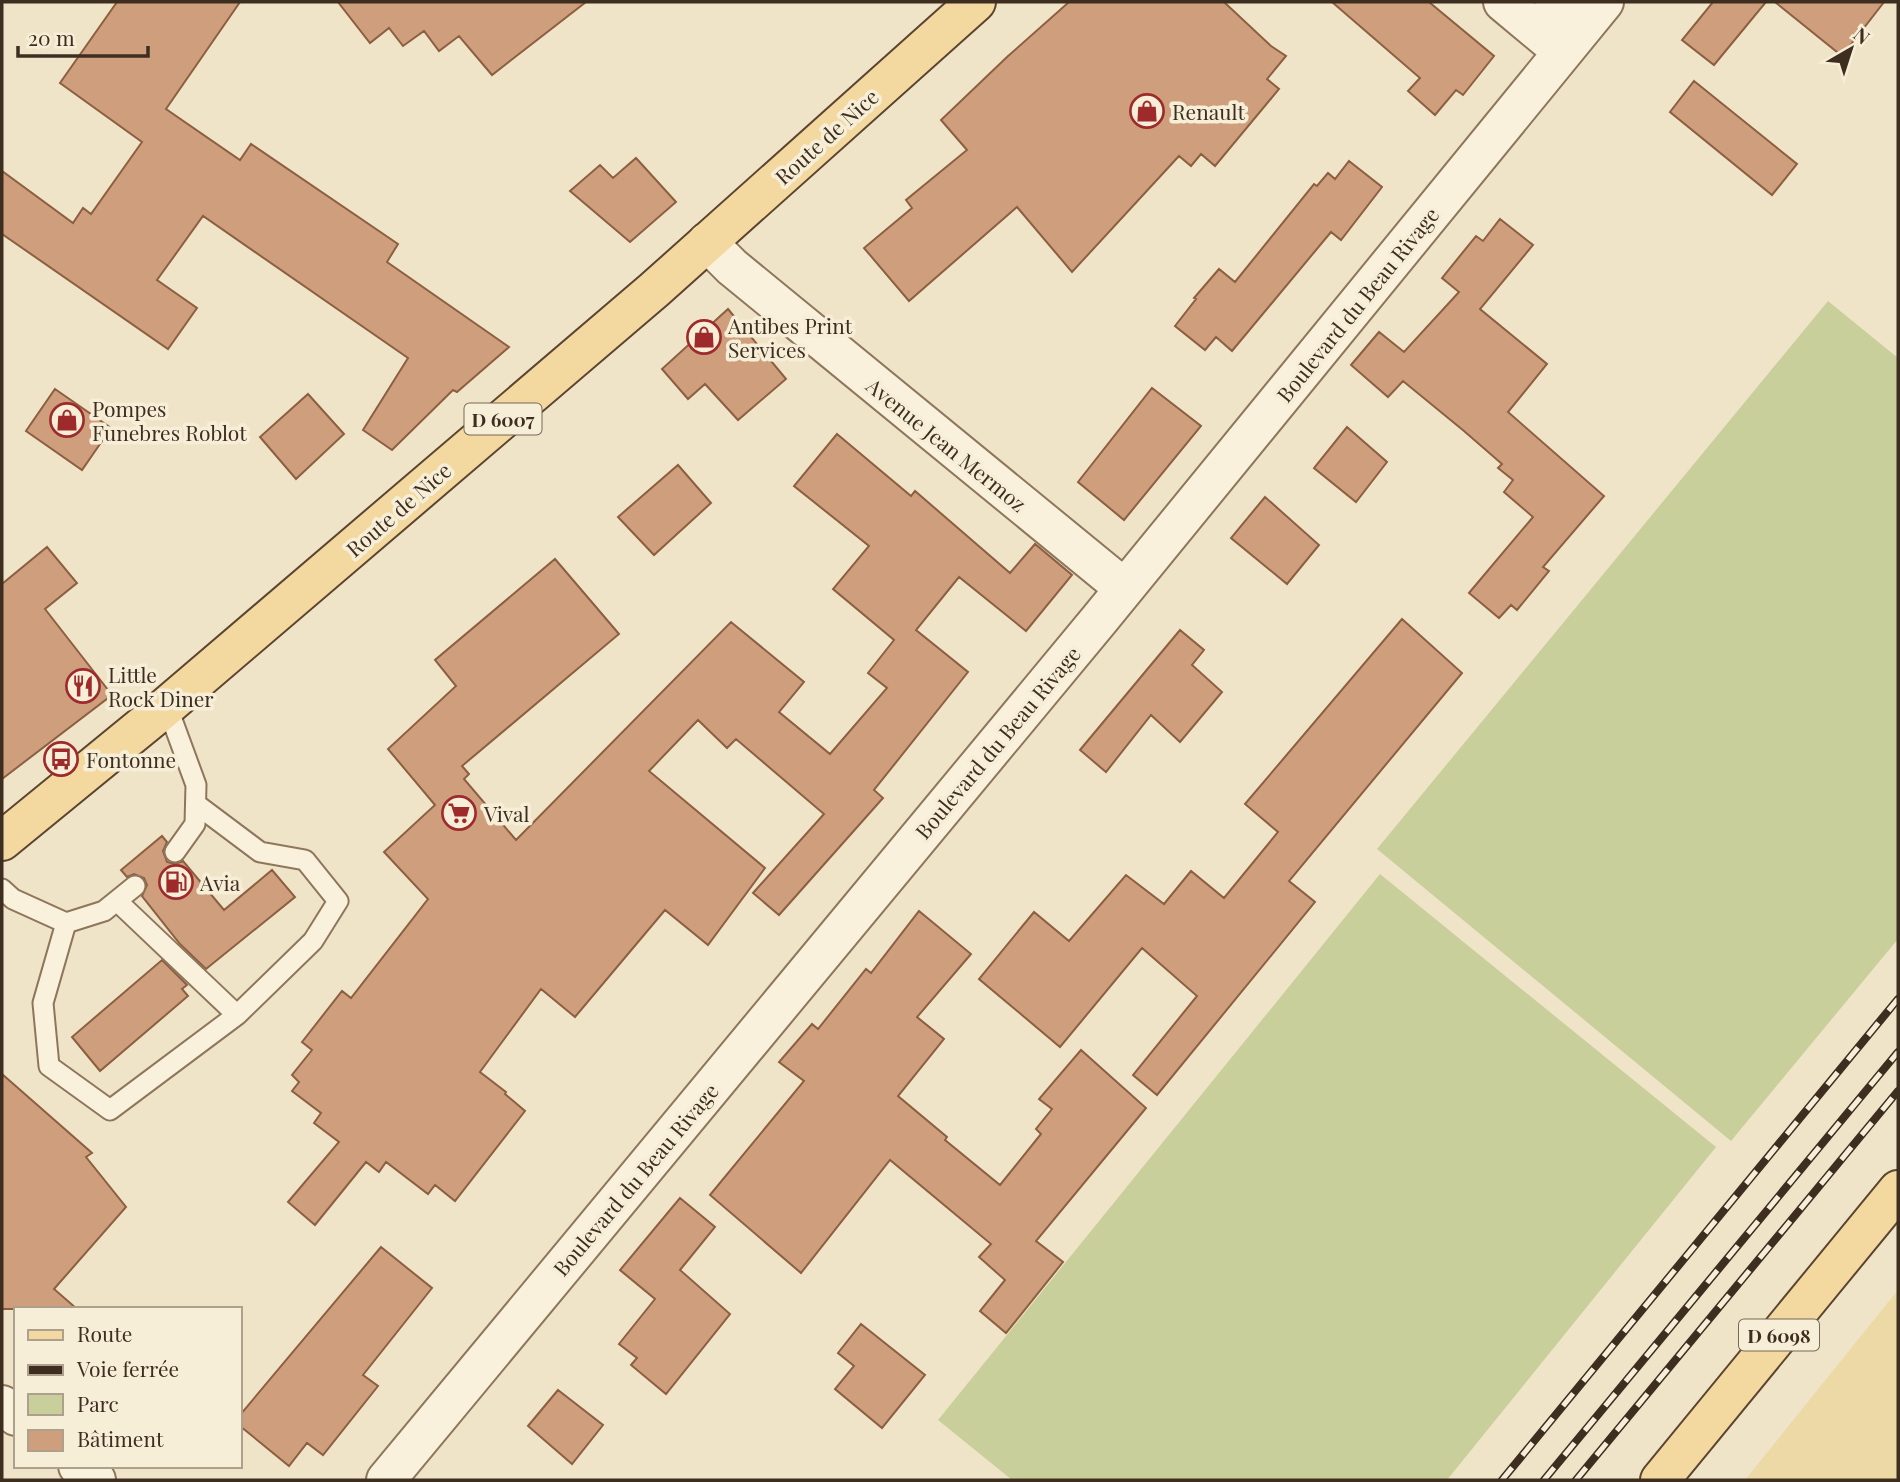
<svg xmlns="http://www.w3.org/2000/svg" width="1900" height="1482" font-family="'Playfair Display',serif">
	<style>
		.green { fill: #c9cf9b }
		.sand { fill: #ecd9a5 }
		.building { fill: #cf9f7d; stroke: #8d5f41; stroke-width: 2 }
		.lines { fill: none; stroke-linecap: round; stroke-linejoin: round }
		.service-casing { stroke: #8d765c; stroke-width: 23 }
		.minor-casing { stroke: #8d765c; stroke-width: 42 }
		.primary-casing { stroke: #5b4430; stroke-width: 42 }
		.service { stroke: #faf1dc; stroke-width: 19 }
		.minor { stroke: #faf1dc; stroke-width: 38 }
		.primary { stroke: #f3d9a0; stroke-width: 38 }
		.rail-casing { stroke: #3d2e20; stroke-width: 8 }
		.rail { stroke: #f7eed8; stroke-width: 5; stroke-dasharray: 16; stroke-linecap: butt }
		.labels { text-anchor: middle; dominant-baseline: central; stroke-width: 7; stroke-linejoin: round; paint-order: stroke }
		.shield { fill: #f7eed8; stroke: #756857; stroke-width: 2 }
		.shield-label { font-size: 19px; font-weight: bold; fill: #3d2e20 }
		.poi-label { font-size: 21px; fill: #3d2e20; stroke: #f7eed8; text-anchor: start }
		.street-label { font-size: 21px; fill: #3d2e20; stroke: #f7eed8 }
	</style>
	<rect width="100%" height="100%" fill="#f0e4c8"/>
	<path class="green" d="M1828,301l70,57v581l-167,202 -354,-292z
		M1380,874l336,273 -269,333h-435l-74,-60z"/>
	<path class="sand" d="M1898,1290v190h-153z"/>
	<path class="building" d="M117,2h123l-74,107 74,51 11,-16 147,100 -11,18 122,85 -52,45 -4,-2 -61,60 -29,-20 45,-72 -205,-142 -46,64 40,28 -29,41 -166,-115v-63l71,52 10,-15 8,6 51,-72 -82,-59z
		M338,2h248l-94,73 -33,-39 -20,15 -15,-20 -21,15 -14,-18 -19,15z
		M1069,2h155l47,44 15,10 -19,23 12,10 -64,77 -14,-12 -10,12 -12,-10 -107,116 -55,-65 -108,94 -45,-53 48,-40 -6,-8 61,-50 -26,-30 66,-63z
		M1332,2h97l65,54 -31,39 -7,-5 -21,25 -27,-24 12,-13z
		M1713,2h53l-52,63 -32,-25z
		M1775,2h109l-42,54z
		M1694,81l103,83 -25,31 -102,-83z
		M636,158l40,44 -46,40 -60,-51 30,-26 13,13z
		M1349,161l33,26 -41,53 -10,-8 -99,119 -16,-14 -11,13 -30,-24 21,-27 -2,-1 25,-29 16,13 79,-98 3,2 11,-13 7,6z
		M1500,219l33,26 -53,64 67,55 -39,48 96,84 -61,71 6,4 -32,39 -6,-5 -12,13 -30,-25 64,-76 -29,-25 9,-12 -15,-12 4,-4 -38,-33 -61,-50 -15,16 -37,-32 28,-33 25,20 55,-60 -17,-14 34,-42 7,5z
		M728,309l58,70 -48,41 -33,-36 -17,15 -26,-30z
		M1152,388l49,38 -77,94 -46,-38z
		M55,389l56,39 -29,42 -56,-39z
		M308,394l36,40 -48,45 -36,-42z
		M1347,427l40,35 -31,40 -42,-34z
		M837,434l74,62 4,-5 95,82 25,-29 37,31 -46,56 -67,-54 -43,53 52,42 -94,118 9,8 -104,117 -26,-22 71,-79 -88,-75 -9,9 -29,-28 -49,51 116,97 -57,77 -43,-35 -90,107 -34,-28 -61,83 26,20 -1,2 20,17 -70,90 -20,-16 -7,9 -42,-32 -7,10 -13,-10 -51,63 -27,-23 51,-60 -25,-19 7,-10 -29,-22 7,-9 -7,-7 20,-25 -10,-8 40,-51 9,7 77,-99 -44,-47 51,-47 -47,-56 68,-63 -21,-26 120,-101 64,75 -157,132 7,8 -5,5 52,61 215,-218 73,60 -25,30 51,42 57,-66 -19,-15 26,-33 -61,-51 36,-43 -75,-60z
		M678,465l33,38 -57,52 -36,-38z
		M1265,497l54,48 -32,39 -56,-46z
		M47,547l30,36 -32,26 67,86 -110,84v-195z
		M1402,619l60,54 -173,208 26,21 -158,193 -24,-20 64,-79 -55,-48 -82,99 -81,-68 55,-67 35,29 57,-66 38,29 27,-33 33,27 54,-66 -33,-28z
		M1180,630l24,20 -12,15 30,27 -42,50 -29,-27 -45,57 -26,-22z
		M162,836l5,6 -4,9 4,11 8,2 8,-3 41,49 48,-40 23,27 -89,72 -26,-25 -38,-48 5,-11 -3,-7 -10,-4 -7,3 -6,-7z
		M919,911l52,43 -54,63 27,22 -46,57 49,41 -2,3 55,45 41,-51 -5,-5 16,-20 -13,-10 42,-49 65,58 -110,133 27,21 -57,71 -26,-22 25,-31 -26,-23 12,-13 -101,-84 -89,113 -91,-78 94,-114 -25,-19 33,-38 6,5 48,-60 5,4z
		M162,960l25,25 -5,4 6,7 -88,75 -28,-34z
		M2,1074l90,79 -6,4 40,50 -72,82 23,20h-75z
		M680,1198l35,29 -35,43 50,44 -64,80 -35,-29 6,-7 -18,-14 36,-45 -35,-29z
		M381,1247l51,41 -69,87 15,11 -55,69 -16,-12 -18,23 -49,-40v-11z
		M861,1324l64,51 -43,53 -47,-39 19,-23 -16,-13z
		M558,1390l45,35 -31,39 -44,-38z"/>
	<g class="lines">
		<g class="service-casing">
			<path id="service" d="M167,706l29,79 -1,39 -20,28
				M2,889l11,10 53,24 38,-12 31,-25
				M117,901l120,114
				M66,923l-23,80 6,63 61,44 127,-95 76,-74 25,-40 -33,-41 -45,-8 -64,-48"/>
		</g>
		<g class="minor-casing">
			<path id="minor" d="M1503,2l60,50
				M1537,30l25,-28
				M707,242l25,25 392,321
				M2,1405l14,11
				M78,1466l18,14
				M386,1480l713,-860 505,-618"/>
		</g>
		<g class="primary-casing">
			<path id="primary" d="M2,841l165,-135 487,-416 322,-288
				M1660,1480l238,-290"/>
		</g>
		<use href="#service" class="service"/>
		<use href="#minor" class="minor"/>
		<use href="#primary" class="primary"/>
		<g class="rail-casing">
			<path id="rail" d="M1502,1480l396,-481
				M1544,1480l354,-428
				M1576,1480l322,-389"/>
		</g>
		<use href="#rail" class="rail"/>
	</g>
	<defs>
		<g id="shop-ring" transform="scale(1.75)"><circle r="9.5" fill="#f7eed8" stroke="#9e2a2b" stroke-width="1.5"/><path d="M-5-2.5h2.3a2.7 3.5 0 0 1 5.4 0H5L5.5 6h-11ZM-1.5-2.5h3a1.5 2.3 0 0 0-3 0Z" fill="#9e2a2b"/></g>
		<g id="restaurant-ring" transform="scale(1.75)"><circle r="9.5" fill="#f7eed8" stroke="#9e2a2b" stroke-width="1.5"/><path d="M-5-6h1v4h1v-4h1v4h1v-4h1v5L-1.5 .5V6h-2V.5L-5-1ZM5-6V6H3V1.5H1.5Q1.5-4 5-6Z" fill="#9e2a2b"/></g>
		<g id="bus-ring" transform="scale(1.75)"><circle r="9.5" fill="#f7eed8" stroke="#9e2a2b" stroke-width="1.5"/><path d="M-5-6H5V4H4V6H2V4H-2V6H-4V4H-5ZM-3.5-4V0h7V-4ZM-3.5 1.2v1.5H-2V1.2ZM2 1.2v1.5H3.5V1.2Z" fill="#9e2a2b"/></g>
		<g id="supermarket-ring" transform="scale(1.75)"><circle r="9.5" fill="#f7eed8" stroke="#9e2a2b" stroke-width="1.5"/><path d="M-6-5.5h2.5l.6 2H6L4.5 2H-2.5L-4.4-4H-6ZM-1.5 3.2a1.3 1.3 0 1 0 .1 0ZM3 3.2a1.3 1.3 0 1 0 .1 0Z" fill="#9e2a2b"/></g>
		<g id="fuel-ring" transform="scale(1.75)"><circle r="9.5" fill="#f7eed8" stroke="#9e2a2b" stroke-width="1.5"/><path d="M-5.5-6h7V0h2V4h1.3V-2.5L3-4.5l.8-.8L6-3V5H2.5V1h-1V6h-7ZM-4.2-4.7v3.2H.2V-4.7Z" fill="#9e2a2b"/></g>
	</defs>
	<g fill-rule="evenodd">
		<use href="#shop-ring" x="1147" y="111"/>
		<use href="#shop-ring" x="704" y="337"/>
		<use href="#shop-ring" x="67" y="420"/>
		<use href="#restaurant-ring" x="83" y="686"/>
		<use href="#bus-ring" x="61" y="759"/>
		<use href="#supermarket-ring" x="459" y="813"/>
		<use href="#fuel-ring" x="176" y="882"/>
	</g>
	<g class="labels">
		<g class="shield">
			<rect x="464.5" y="403.5" width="77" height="31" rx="5"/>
			<rect x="1739" y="1319.5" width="80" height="31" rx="5"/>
		</g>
		<g class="shield-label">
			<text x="503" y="419">D 6007</text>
			<text x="1779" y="1335">D 6098</text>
		</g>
		<g class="poi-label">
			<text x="1172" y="111">Renault</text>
			<text x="728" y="325">Antibes Print<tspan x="728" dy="24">Services</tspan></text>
			<text x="92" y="408">Pompes<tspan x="92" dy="24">Funebres Roblot</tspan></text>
			<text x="108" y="674">Little<tspan x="108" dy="24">Rock Diner</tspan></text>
			<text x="86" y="759">Fontonne</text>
			<text x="484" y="813">Vival</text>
			<text x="200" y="882">Avia</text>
		</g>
		<g class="street-label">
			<text transform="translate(826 136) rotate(-42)">Route de Nice</text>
			<text transform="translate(1357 304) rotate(-51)">Boulevard du Beau Rivage</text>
			<text transform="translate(947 444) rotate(39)">Avenue Jean Mermoz</text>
			<text transform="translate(398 509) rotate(-41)">Route de Nice</text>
			<text transform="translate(997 742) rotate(-50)">Boulevard du Beau Rivage</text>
			<text transform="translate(635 1179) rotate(-50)">Boulevard du Beau Rivage</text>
		</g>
	</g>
	<rect width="1900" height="1482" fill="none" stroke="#3d2e20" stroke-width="7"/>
	<rect x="14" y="1307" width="228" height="161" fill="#f7eed8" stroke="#ada18e" stroke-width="2"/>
	<rect x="28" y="1330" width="35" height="10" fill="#f3d9a0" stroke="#ada18e" stroke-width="2"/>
	<text x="77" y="1342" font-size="21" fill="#3d2e20">Route</text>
	<rect x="28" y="1365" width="35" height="10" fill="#3d2e20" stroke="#ada18e" stroke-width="2"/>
	<text x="77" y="1377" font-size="21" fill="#3d2e20">Voie ferrée</text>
	<rect x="28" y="1394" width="35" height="21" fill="#c9cf9b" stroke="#ada18e" stroke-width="2"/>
	<text x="77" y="1412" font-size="21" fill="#3d2e20">Parc</text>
	<rect x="28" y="1430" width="35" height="21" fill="#cf9f7d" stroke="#ada18e" stroke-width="2"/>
	<text x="77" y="1447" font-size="21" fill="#3d2e20">Bâtiment</text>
	<g transform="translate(1851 49) rotate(39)" stroke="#f7eed8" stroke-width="5" paint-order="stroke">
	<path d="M0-5L12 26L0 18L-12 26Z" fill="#3d2e20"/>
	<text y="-10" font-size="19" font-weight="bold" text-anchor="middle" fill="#3d2e20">N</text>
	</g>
	<path d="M18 46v10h130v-10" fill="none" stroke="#3d2e20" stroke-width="3.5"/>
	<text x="28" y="46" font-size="21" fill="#3d2e20" stroke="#f7eed8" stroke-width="5" paint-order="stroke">20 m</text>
</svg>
